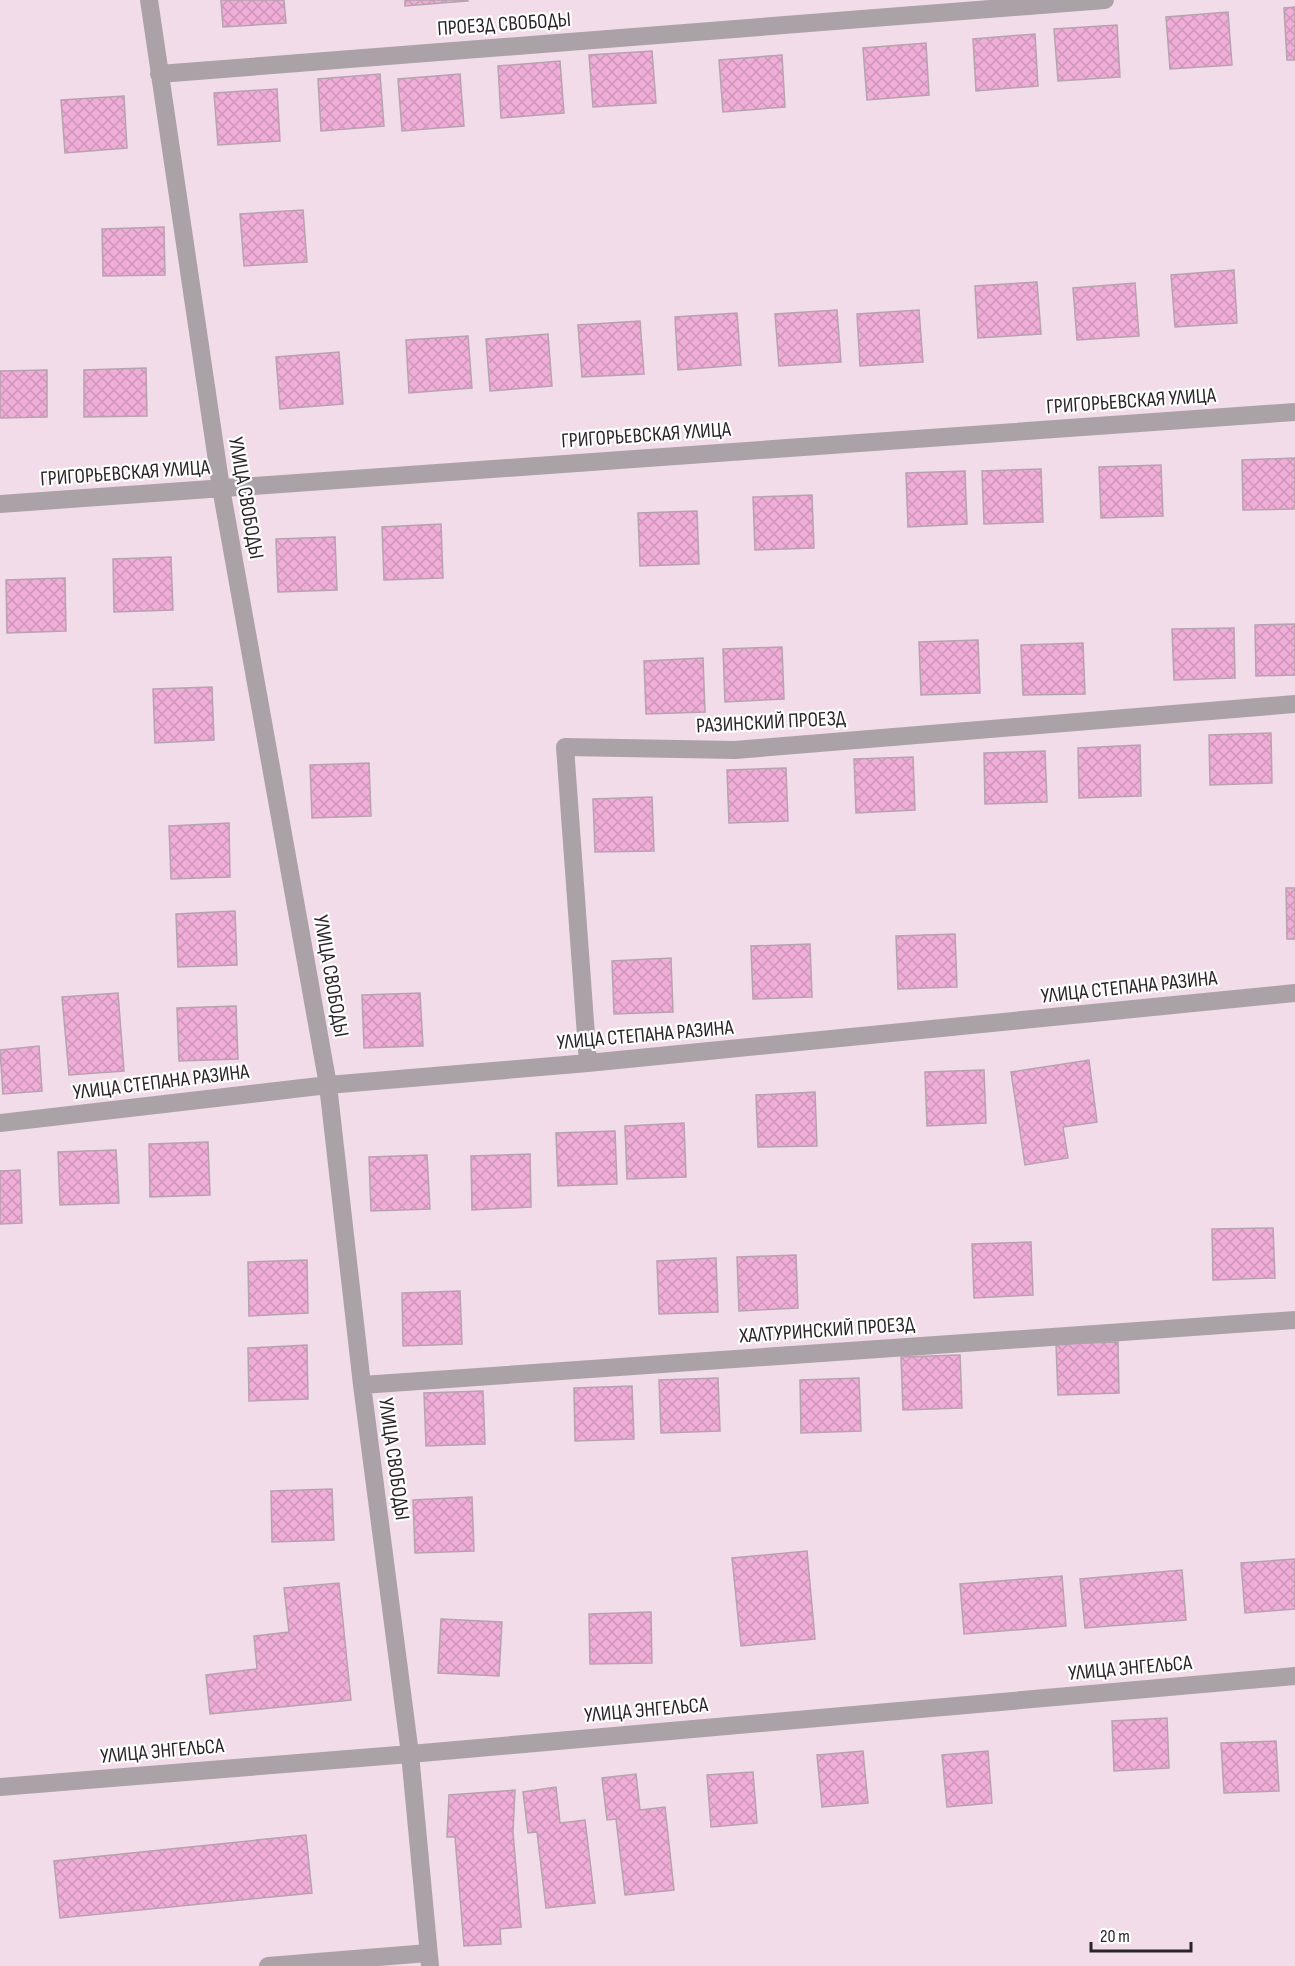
<svg xmlns="http://www.w3.org/2000/svg" width="1295" height="1966" font-family="'Sofia Sans Condensed',sans-serif">
	<style>
		.building { fill: url(#building-cross-hatch); stroke: #b7a3af; stroke-width: 1.5 }
		.lines { fill: none; stroke-linecap: round; stroke-linejoin: round }
		.service { stroke: #aba2a7; stroke-width: 18 }
		.minor { stroke: #aba2a7; stroke-width: 18 }
		.labels { text-anchor: middle; dominant-baseline: central; stroke-width: 4.5; stroke-linejoin: round; paint-order: stroke }
		.street-label { font-size: 21px; fill: #2b2428; stroke: #fff }
	</style>
	<defs>
		<pattern id="building-cross-hatch" width="8" height="8" patternUnits="userSpaceOnUse" patternTransform="scale(1.5)"><rect width="8" height="8" fill="#efadd7"/><path d="M0 0l8 8M0 8l8-8" fill="none" stroke="#cd95b9"/></pattern>
	</defs>
	<rect width="100%" height="100%" fill="#f2dce9"/>
	<path class="building" d="M221,0h63l2,23 -63,4z
		M405,0h62l1,1 -63,5z
		M1295,7v53h-8l-3,-52z
		M1228,12l4,53 -62,4 -4,-52z
		M1117,25l3,52 -62,4 -4,-52z
		M1035,34l3,52 -62,5 -3,-52z
		M926,43l3,52 -62,5 -4,-52z
		M652,51l4,52 -63,4 -4,-52z
		M782,55l3,52 -62,5 -4,-52z
		M560,61l4,52 -63,5 -3,-52z
		M380,74l4,52 -63,5 -3,-52z
		M460,74l4,52 -62,5 -4,-52z
		M277,89l3,52 -62,4 -4,-52z
		M124,96l3,52 -62,5 -4,-53z
		M303,210l4,52 -63,4 -4,-52z
		M164,227l1,48 -62,1 -1,-47z
		M1234,270l3,53 -62,4 -4,-52z
		M1037,282l4,52 -63,4 -3,-52z
		M1135,283l4,53 -62,4 -4,-52z
		M837,310l4,52 -62,4 -4,-52z
		M919,310l4,52 -63,4 -3,-52z
		M737,313l4,52 -63,5 -3,-53z
		M640,321l4,53 -62,3 -4,-52z
		M548,334l4,52 -62,5 -4,-52z
		M468,336l4,52 -63,5 -3,-53z
		M339,352l4,52 -63,5 -4,-52z
		M146,368l1,48 -63,1v-47z
		M47,370v47l-47,1v-47z
		M1295,458v51l-52,1 -1,-50z
		M1161,465l2,51 -62,2 -2,-51z
		M1041,469l2,53 -59,2 -2,-53z
		M965,471l2,53 -59,3 -2,-54z
		M812,495l2,53 -59,2 -2,-53z
		M697,511l2,53 -59,2 -2,-53z
		M441,524l2,54 -59,2 -2,-53z
		M335,537l2,53 -59,2 -2,-53z
		M171,557l2,53 -59,2 -1,-53z
		M65,578l1,53 -59,2 -1,-53z
		M1295,624v51l-39,1 -1,-51z
		M1234,628l1,50 -61,2 -2,-51z
		M978,640l2,53 -59,2 -2,-53z
		M1083,643l2,51 -62,1 -2,-50z
		M782,647l2,52 -59,3 -2,-53z
		M703,658l2,54 -59,2 -2,-53z
		M212,687l2,53 -59,3 -2,-54z
		M1271,733l1,50 -62,2 -1,-50z
		M1140,745l1,51 -62,2 -1,-50z
		M1045,751l2,51 -62,2 -1,-51z
		M913,757l2,53 -59,3 -2,-54z
		M369,763l2,53 -59,2 -2,-53z
		M786,768l2,53 -59,2 -2,-53z
		M652,797l2,54 -59,1 -2,-53z
		M229,823l1,54 -59,2 -2,-53z
		M1286,888h9v51h-8z
		M235,911l2,54 -59,2 -2,-53z
		M955,934l2,53 -59,2 -2,-53z
		M810,944l2,53 -59,2 -2,-53z
		M671,958l2,54 -59,2 -2,-53z
		M118,993l6,78 -55,4 -7,-78z
		M420,993l3,53 -59,2 -2,-53z
		M236,1006l2,53 -59,2 -2,-53z
		M39,1046l3,45 -39,3 -3,-44z
		M1089,1060l8,62 -34,5 5,31 -43,7 -14,-93z
		M984,1070l2,53 -59,3 -2,-54z
		M815,1092l2,54 -59,1 -2,-52z
		M684,1123l2,54 -59,2 -2,-53z
		M615,1131l2,53 -59,2 -2,-53z
		M208,1142l2,53 -60,2 -1,-53z
		M116,1150l3,53 -59,2 -2,-53z
		M530,1154l1,53 -59,3 -1,-54z
		M427,1155l3,54 -59,2 -2,-54z
		M20,1170l2,53 -22,1v-53z
		M1273,1228l2,50 -62,2 -1,-51z
		M1031,1242l2,53 -59,3 -2,-54z
		M796,1255l2,53 -59,3 -2,-54z
		M716,1258l2,54 -59,2 -2,-53z
		M307,1260l1,53 -59,3 -1,-54z
		M460,1291l2,53 -59,2 -1,-53z
		M1118,1342l1,51 -61,2 -2,-51z
		M307,1345l1,54 -59,2 -1,-53z
		M960,1355l2,53 -59,2 -2,-53z
		M718,1378l2,53 -59,2 -2,-53z
		M859,1378l2,53 -60,2 -1,-53z
		M632,1386l2,53 -59,2 -1,-53z
		M483,1391l2,53 -59,2 -2,-53z
		M332,1489l2,51 -62,2 -1,-51z
		M472,1497l2,54 -59,2 -2,-53z
		M807,1551l8,88 -74,7 -9,-88z
		M1295,1559v50l-50,4 -4,-50z
		M1182,1570l4,50 -101,8 -5,-49z
		M1062,1576l4,50 -102,8 -4,-50z
		M339,1583l12,117 -141,14 -4,-39 51,-6 -3,-33 35,-4 -5,-44z
		M651,1612l1,51 -62,1 -1,-50z
		M441,1619l61,3 -3,54 -61,-3z
		M1167,1718l2,50 -55,3 -2,-50z
		M1276,1741l3,50 -55,2 -3,-50z
		M863,1751l5,52 -46,4 -5,-52z
		M988,1751l4,52 -45,4 -5,-52z
		M753,1772l4,51 -46,4 -4,-52z
		M636,1774l4,36 25,-3 9,83 -49,5 -9,-76 -9,1 -5,-42z
		M556,1787l4,36 25,-3 10,83 -49,5 -9,-76 -9,1 -5,-41z
		M515,1790l-2,42 8,95 -21,2 1,15 -37,2 -9,-109h-8l2,-42z
		M306,1835l6,58 -252,25 -6,-57z"/>
	<g class="lines">
		<path class="service" d="M268,1966l160,-13"/>
		<path class="minor" d="M149,0l72,488 107,597 34,300 48,369 20,212
			M159,74l946,-74
			M0,504l1295,-92
			M588,1063l-23,-316 170,3 560,-46
			M0,1123l328,-38 260,-22 707,-70
			M362,1385l933,-65
			M0,1787l410,-33 885,-78"/>
	</g>
	<g class="labels">
		<g class="street-label">
			<text transform="translate(504 24) rotate(-4)">ПРОЕЗД СВОБОДЫ</text>
			<text transform="translate(1131 401) rotate(-4)">ГРИГОРЬЕВСКАЯ УЛИЦА</text>
			<text transform="translate(646 435) rotate(-4)">ГРИГОРЬЕВСКАЯ УЛИЦА</text>
			<text transform="translate(125 473) rotate(-4)">ГРИГОРЬЕВСКАЯ УЛИЦА</text>
			<text transform="translate(246 498) rotate(80)">УЛИЦА СВОБОДЫ</text>
			<text transform="translate(771 722) rotate(-3)">РАЗИНСКИЙ ПРОЕЗД</text>
			<text transform="translate(331 976) rotate(80)">УЛИЦА СВОБОДЫ</text>
			<text transform="translate(1129 987) rotate(-6)">УЛИЦА СТЕПАНА РАЗИНА</text>
			<text transform="translate(645 1035) rotate(-5)">УЛИЦА СТЕПАНА РАЗИНА</text>
			<text transform="translate(161 1082) rotate(-7)">УЛИЦА СТЕПАНА РАЗИНА</text>
			<text transform="translate(827 1330) rotate(-4)">ХАЛТУРИНСКИЙ ПРОЕЗД</text>
			<text transform="translate(394 1459) rotate(82)">УЛИЦА СВОБОДЫ</text>
			<text transform="translate(1130 1668) rotate(-5)">УЛИЦА ЭНГЕЛЬСА</text>
			<text transform="translate(646 1710) rotate(-5)">УЛИЦА ЭНГЕЛЬСА</text>
			<text transform="translate(162 1751) rotate(-5)">УЛИЦА ЭНГЕЛЬСА</text>
		</g>
	</g>
	<path d="M1091 1942v9h100v-9" fill="none" stroke="#2b2428" stroke-width="3"/>
	<text x="1100" y="1942" font-size="18" fill="#2b2428" stroke="#ffffff" stroke-width="4.5" paint-order="stroke">20 m</text>
</svg>
